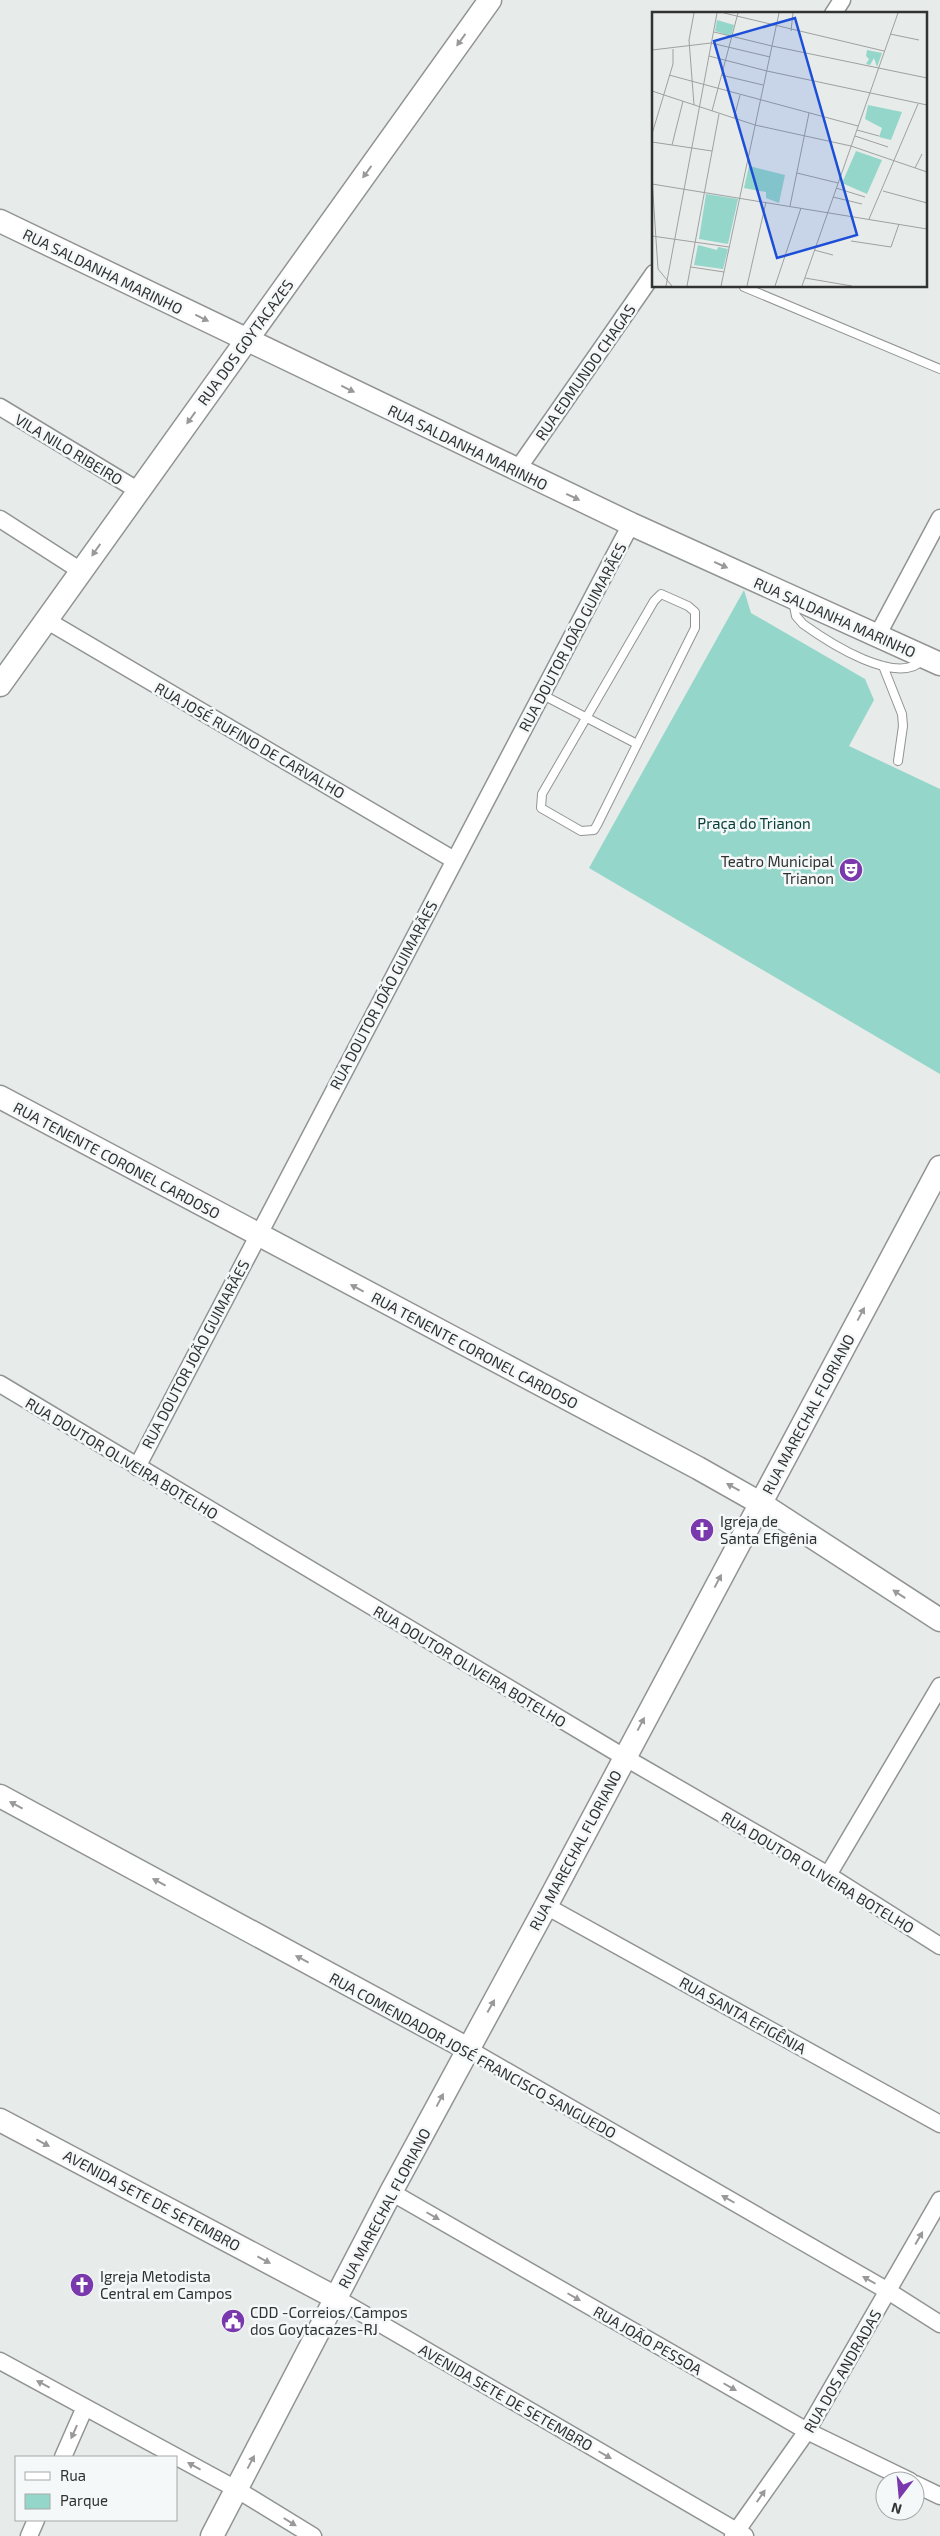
<svg xmlns="http://www.w3.org/2000/svg" width="940" height="2536" font-family="'Exo 2',sans-serif">
	<style>
		.green { fill: #94d7ca }
		.lines { fill: none; stroke-linecap: round; stroke-linejoin: round }
		.service-casing { stroke: #919493; stroke-width: 10 }
		.minor-casing { stroke: #919493; stroke-width: 19 }
		.secondary-casing { stroke: #919493; stroke-width: 25 }
		.service { stroke: #fff; stroke-width: 8 }
		.minor { stroke: #fff; stroke-width: 16 }
		.secondary { stroke: #fff; stroke-width: 22 }
		.oneway { fill: #989998 }
		.labels { text-anchor: middle; dominant-baseline: central; stroke-width: 5; stroke-linejoin: round; paint-order: stroke }
		.street-label { font-size: 15px; fill: #313332; stroke: #f4f8f8 }
		.park-label { font-size: 15px; fill: #084039; stroke: #f4f8f8 }
		.poi-label { font-size: 15px; fill: #313332; stroke: #f4f8f8; text-anchor: start }
		.inset-road { fill: none; stroke: #9ea1a0; stroke-width: 1 }
		.view { fill: #1d4ed8; fill-opacity: 0.15; stroke: #1d4ed8; stroke-width: 2.5 }
		.inset-edge { fill: none; stroke: #313332; stroke-width: 2.5 }
	</style>
	<rect width="100%" height="100%" fill="#e7ebea"/>
	<path class="green" d="M744,590l7,23 114,66 9,21 -25,46 91,43v285l-351,-206z"/>
	<g class="lines">
		<g class="service-casing">
			<path id="service" d="M744,287l196,82
				M661,594l27,12 7,6v16l-98,197 -3,5 -13,1 -40,-23 1,-14 112,-193z
				M793,601l3,15 7,8c25,18 95,64 121,35
				M883,666l19,48 1,12 -5,35
				M541,694l96,50"/>
		</g>
		<g class="minor-casing">
			<path id="minor" d="M833,14l9,-14
				M0,407l139,84
				M517,470l137,-197
				M0,519l81,52
				M46,620l408,240
				M877,636l63,-118
				M0,1384l624,373 204,118 112,71
				M137,1467l494,-943
				M828,1875l112,-189
				M546,1906l394,218
				M468,2049l420,242 52,33
				M391,2192l416,239 103,50
				M336,2298l409,238
				M0,2361l236,128 77,47
				M63,2457l22,-50
				M915,2484l25,12
				M29,2536l7,-16
				M733,2536l74,-105 133,-231"/>
		</g>
		<g class="secondary-casing">
			<path id="secondary" d="M0,221l631,303 309,140
				M0,685l490,-685
				M0,1097l698,371 62,35 180,117
				M0,1796l468,253
				M0,2120l336,178
				M212,2536l179,-344 155,-286 394,-739"/>
		</g>
		<use href="#service" class="service"/>
		<use href="#minor" class="minor"/>
		<use href="#secondary" class="secondary"/>
	</g>
	<defs><path id="oneway-solid" d="M-6-.8H1V-3.2L6.5 0L1 3.2V.8H-6Z" transform="scale(1.25)"/></defs>
	<g class="oneway">
		<use href="#oneway-solid" transform="translate(461 40) rotate(126)"/>
		<use href="#oneway-solid" transform="translate(367 172) rotate(126)"/>
		<use href="#oneway-solid" transform="translate(202 318) rotate(26)"/>
		<use href="#oneway-solid" transform="translate(348 389) rotate(26)"/>
		<use href="#oneway-solid" transform="translate(191 418) rotate(126)"/>
		<use href="#oneway-solid" transform="translate(573 497) rotate(25)"/>
		<use href="#oneway-solid" transform="translate(96 550) rotate(125)"/>
		<use href="#oneway-solid" transform="translate(721 565) rotate(24)"/>
		<use href="#oneway-solid" transform="translate(357 1288) rotate(-152)"/>
		<use href="#oneway-solid" transform="translate(861 1314) rotate(-62)"/>
		<use href="#oneway-solid" transform="translate(733 1487) rotate(-151)"/>
		<use href="#oneway-solid" transform="translate(718 1581) rotate(-62)"/>
		<use href="#oneway-solid" transform="translate(899 1594) rotate(-147)"/>
		<use href="#oneway-solid" transform="translate(641 1724) rotate(-62)"/>
		<use href="#oneway-solid" transform="translate(16 1805) rotate(-152)"/>
		<use href="#oneway-solid" transform="translate(159 1882) rotate(-152)"/>
		<use href="#oneway-solid" transform="translate(302 1959) rotate(-152)"/>
		<use href="#oneway-solid" transform="translate(491 2006) rotate(-61)"/>
		<use href="#oneway-solid" transform="translate(440 2100) rotate(-62)"/>
		<use href="#oneway-solid" transform="translate(43 2143) rotate(28)"/>
		<use href="#oneway-solid" transform="translate(728 2199) rotate(-150)"/>
		<use href="#oneway-solid" transform="translate(433 2216) rotate(30)"/>
		<use href="#oneway-solid" transform="translate(919 2238) rotate(-60)"/>
		<use href="#oneway-solid" transform="translate(264 2260) rotate(28)"/>
		<use href="#oneway-solid" transform="translate(869 2280) rotate(-150)"/>
		<use href="#oneway-solid" transform="translate(574 2297) rotate(30)"/>
		<use href="#oneway-solid" transform="translate(43 2384) rotate(-152)"/>
		<use href="#oneway-solid" transform="translate(730 2387) rotate(30)"/>
		<use href="#oneway-solid" transform="translate(74 2432) rotate(114)"/>
		<use href="#oneway-solid" transform="translate(605 2455) rotate(30)"/>
		<use href="#oneway-solid" transform="translate(251 2462) rotate(-62)"/>
		<use href="#oneway-solid" transform="translate(194 2466) rotate(-151)"/>
		<use href="#oneway-solid" transform="translate(761 2496) rotate(-55)"/>
		<use href="#oneway-solid" transform="translate(290 2522) rotate(32)"/>
	</g>
	<defs>
		<g id="theatre-disc" transform="scale(1.25)"><circle r="9.5" fill="#7a38ad" stroke="#f4f8f8"/><path d="M-5-5.5Q0-4 5-5.5V0Q5 5 0 6Q-5 5-5 0ZM-3.3-2.5H-1v1.5H-3.3ZM1-2.5H3.3v1.5H1ZM-2.8 1Q0 5.5 2.8 1Z" fill="#fff"/></g>
		<g id="church-disc" transform="scale(1.25)"><circle r="9.5" fill="#7a38ad" stroke="#f4f8f8"/><path d="M-1.2-6h2.4v3.5h3.3v2.4h-3.3V6h-2.4V-.1h-3.3v-2.4h3.3Z" fill="#fff"/></g>
		<g id="civic-disc" transform="scale(1.25)"><circle r="9.5" fill="#7a38ad" stroke="#f4f8f8"/><path d="M-.6-6.5H3V-4.5H.6V-3L4-1V1h2V6H-6V1h2V-1L-.6-3ZM-1.2 2.5V6h2.4V2.5Z" fill="#fff"/></g>
	</defs>
	<g fill-rule="evenodd">
		<use href="#theatre-disc" x="851" y="870"/>
		<use href="#church-disc" x="702" y="1530"/>
		<use href="#church-disc" x="82" y="2285"/>
		<use href="#civic-disc" x="233" y="2321"/>
	</g>
	<g class="labels">
		<g class="street-label">
			<text transform="translate(103 271) rotate(26)">RUA SALDANHA MARINHO</text>
			<text transform="translate(245 342) rotate(-54)">RUA DOS GOYTACAZES</text>
			<text transform="translate(585 372) rotate(-55)">RUA EDMUNDO CHAGAS</text>
			<text transform="translate(468 447) rotate(26)">RUA SALDANHA MARINHO</text>
			<text transform="translate(69 449) rotate(31)">VILA NILO RIBEIRO</text>
			<text transform="translate(835 617) rotate(24)">RUA SALDANHA MARINHO</text>
			<text transform="translate(572 637) rotate(-62)">RUA DOUTOR JOÃO GUIMARÃES</text>
			<text transform="translate(250 740) rotate(30)">RUA JOSÉ RUFINO DE CARVALHO</text>
			<text transform="translate(383 995) rotate(-62)">RUA DOUTOR JOÃO GUIMARÃES</text>
			<text transform="translate(117 1160) rotate(28)">RUA TENENTE CORONEL CARDOSO</text>
			<text transform="translate(475 1350) rotate(28)">RUA TENENTE CORONEL CARDOSO</text>
			<text transform="translate(195 1354) rotate(-62)">RUA DOUTOR JOÃO GUIMARÃES</text>
			<text transform="translate(808 1414) rotate(-62)">RUA MARECHAL FLORIANO</text>
			<text transform="translate(122 1458) rotate(31)">RUA DOUTOR OLIVEIRA BOTELHO</text>
			<text transform="translate(470 1666) rotate(31)">RUA DOUTOR OLIVEIRA BOTELHO</text>
			<text transform="translate(575 1850) rotate(-62)">RUA MARECHAL FLORIANO</text>
			<text transform="translate(818 1872) rotate(31)">RUA DOUTOR OLIVEIRA BOTELHO</text>
			<text transform="translate(743 2015) rotate(29)">RUA SANTA EFIGÊNIA</text>
			<text transform="translate(473 2055) rotate(29)">RUA COMENDADOR JOSÉ FRANCISCO SANGUEDO</text>
			<text transform="translate(152 2200) rotate(28)">AVENIDA SETE DE SETEMBRO</text>
			<text transform="translate(384 2208) rotate(-62)">RUA MARECHAL FLORIANO</text>
			<text transform="translate(648 2340) rotate(30)">RUA JOÃO PESSOA</text>
			<text transform="translate(842 2371) rotate(-60)">RUA DOS ANDRADAS</text>
			<text transform="translate(506 2397) rotate(30)">AVENIDA SETE DE SETEMBRO</text>
		</g>
		<g class="park-label">
			<text x="754" y="823">Praça do Trianon</text>
		</g>
		<g class="poi-label">
			<text x="834" y="861" text-anchor="end">Teatro Municipal<tspan x="834" dy="17">Trianon</tspan></text>
			<text x="720" y="1521">Igreja de<tspan x="720" dy="17">Santa Efigênia</tspan></text>
			<text x="100" y="2276">Igreja Metodista<tspan x="100" dy="17">Central em Campos</tspan></text>
			<text x="250" y="2312">CDD -Correios/Campos<tspan x="250" dy="17">dos Goytacazes-RJ</tspan></text>
		</g>
	</g>
	<g transform="translate(652 12)">
		<rect width="275" height="275" fill="#e7ebea"/>
		<path d="M65,8l17,5 -3,11 -16,-5zM215,38l15,3 -5,14 -3,-9 -4,7 -4,-1 3,-5 -3,-3zM216,93l34,7 -11,28 -12,-3 3,-9 -17,-9zM204,139l26,9 -15,34 -25,-11zM97,154l36,9 -6,28 -13,-5v-6l-22,-4zM54,182l32,5 -10,45 -29,-5zM46,233l19,5 1,-3 10,2 -5,20 -29,-4z" fill="#94d7ca"/>
		<path class="inset-road" d="M72,1l160,38M139,19l2,-18M62,20l58,14M238,22l29,6M120,34l155,32M0,38l59,-7 59,14M57,44l58,15M115,59l160,34M17,63l189,51M69,63l42,10M0,79l103,34 96,21 76,26M42,93l-5,-65 5,-27M60,99l26,-98M82,106l6,-23M205,118l22,6M0,122l21,-70v-15M203,124l33,11M0,130l60,9M20,133l11,-44M263,156l7,-14M145,161l41,10M0,167l6,90 14,17M0,172l275,45M184,176l29,9M231,179l44,12M181,185l29,7M138,194l19,-93M217,207l49,-115M0,224l77,11M199,229l40,6 8,-23M162,238l19,5M39,255l33,5M153,266l47,8M14,274l51,-273M35,274l32,-172M69,274l58,-273M95,274l19,-84M123,274l26,-78M150,274l96,-273"/>
		<path class="view" d="M143,6l62,217 -80,23 -63,-217z"/>
		<rect width="275" height="275" class="inset-edge"/>
	</g>
	<rect x="15" y="2456" width="162" height="65" fill="#f4f8f8" stroke="#a6a9a9"/>
	<rect x="25" y="2472" width="25" height="8" fill="#ffffff" stroke="#a6a9a9"/>
	<text x="60" y="2481" font-size="15" fill="#313332">Rua</text>
	<rect x="25" y="2494" width="25" height="15" fill="#94d7ca" stroke="#a6a9a9"/>
	<text x="60" y="2506" font-size="15" fill="#313332">Parque</text>
	<g transform="translate(900 2496) rotate(196)"><circle r="24" fill="#f4f8f8" stroke="#a6a9a9"/>
	<path d="M0-4L9 19L0 12L-9 19Z" fill="#7a38ad"/>
	<text y="-8" font-size="14" font-weight="bold" text-anchor="middle" fill="#313332">N</text>
	</g>
</svg>
